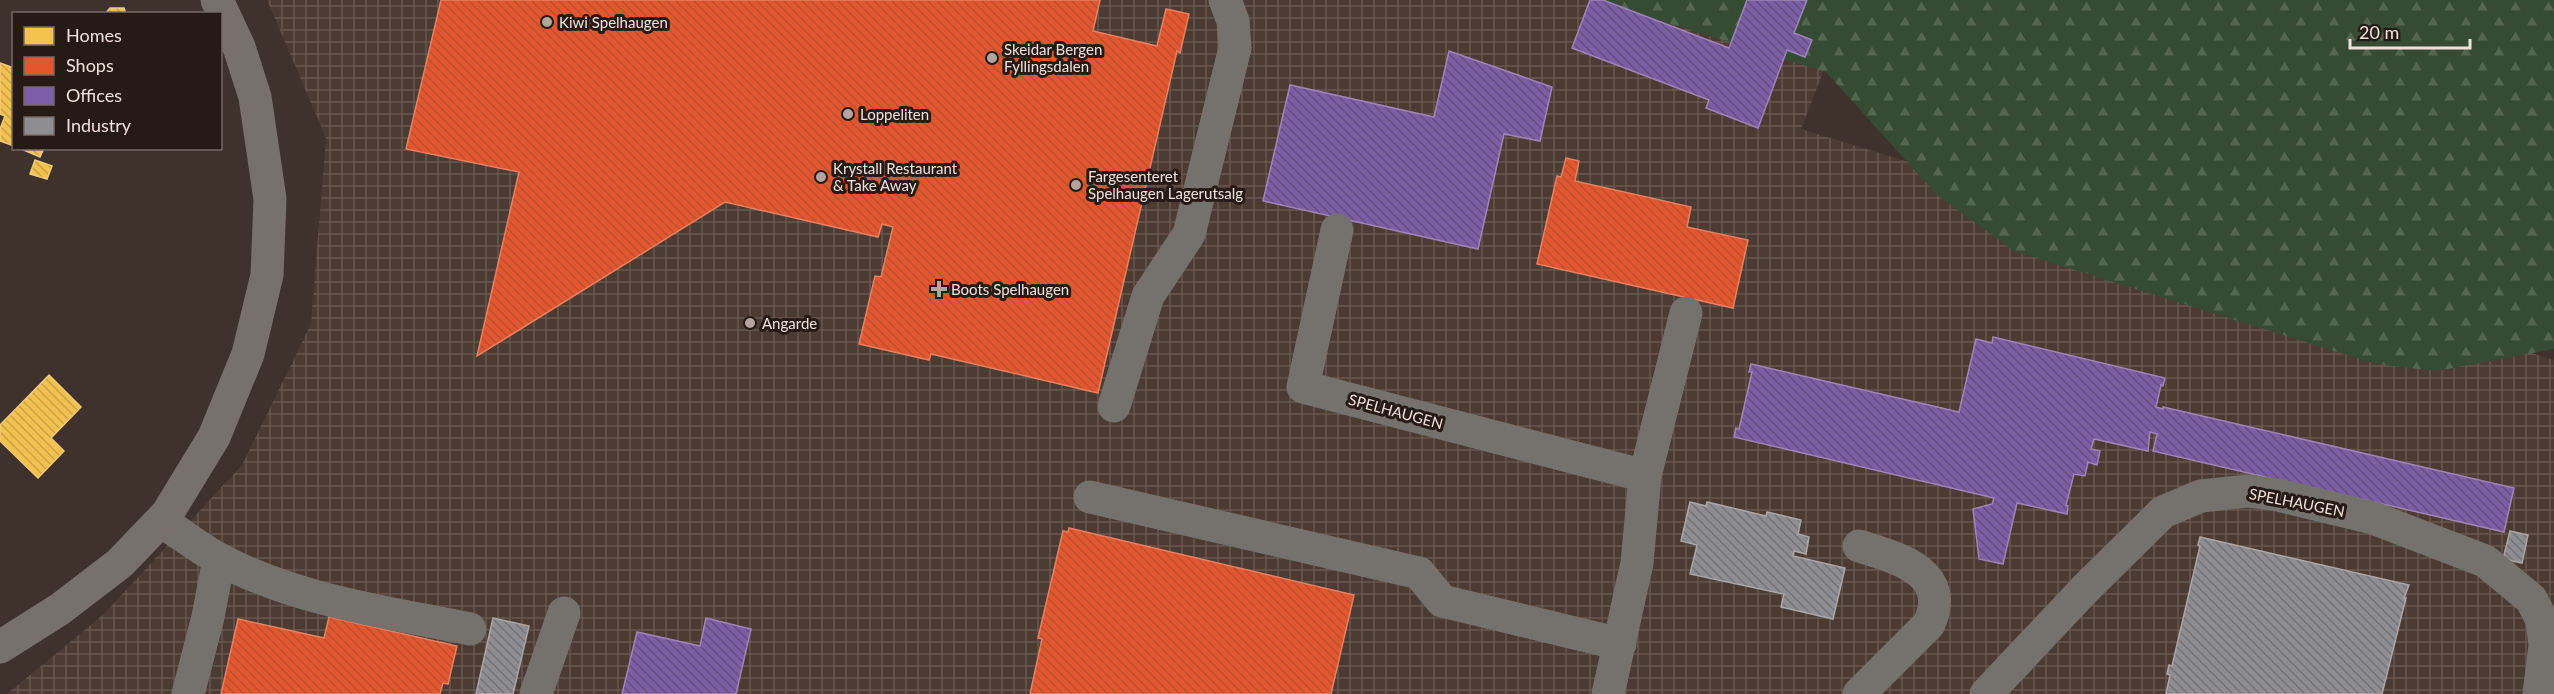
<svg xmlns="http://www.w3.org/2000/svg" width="2554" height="694" font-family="Lato,sans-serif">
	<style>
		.industrial { fill: url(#industrial-grid) }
		.forest { fill: url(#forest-firs) }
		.homes { fill: url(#homes-back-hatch); stroke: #f2cb78; stroke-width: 1.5 }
		.shops { fill: url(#shops-back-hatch); stroke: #e88062; stroke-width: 1.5 }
		.offices { fill: url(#offices-back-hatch); stroke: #9f85b7; stroke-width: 1.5 }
		.industry { fill: url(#industry-back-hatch); stroke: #aba6a8; stroke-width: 1.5 }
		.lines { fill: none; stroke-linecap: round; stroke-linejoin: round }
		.minor { stroke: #75716d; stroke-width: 33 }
		.major { stroke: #78716b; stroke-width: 33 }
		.poi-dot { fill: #b3a49e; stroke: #251a15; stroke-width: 2 }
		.labels { text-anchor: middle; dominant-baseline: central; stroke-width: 6; stroke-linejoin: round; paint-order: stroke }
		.poi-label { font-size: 15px; fill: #f2e1db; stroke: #251a15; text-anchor: start }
		.street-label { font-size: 15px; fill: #f2e1db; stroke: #251a15 }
	</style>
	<defs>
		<pattern id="industrial-grid" width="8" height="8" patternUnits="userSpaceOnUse" patternTransform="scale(1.5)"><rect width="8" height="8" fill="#4c3b32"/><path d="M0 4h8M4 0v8" fill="none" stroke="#66574f"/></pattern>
		<pattern id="forest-firs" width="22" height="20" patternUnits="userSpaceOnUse" patternTransform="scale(1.5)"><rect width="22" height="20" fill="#364b33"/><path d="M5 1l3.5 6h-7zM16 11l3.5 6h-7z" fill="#546550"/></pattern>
		<pattern id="homes-back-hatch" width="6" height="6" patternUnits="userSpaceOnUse" patternTransform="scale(1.5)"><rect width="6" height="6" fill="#f2c14e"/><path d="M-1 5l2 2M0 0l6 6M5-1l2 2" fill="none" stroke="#c8a24b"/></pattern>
		<pattern id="shops-back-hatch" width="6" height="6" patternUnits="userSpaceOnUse" patternTransform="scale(1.5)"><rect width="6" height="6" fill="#e4572e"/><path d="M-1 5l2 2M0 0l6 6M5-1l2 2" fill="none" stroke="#b65134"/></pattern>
		<pattern id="offices-back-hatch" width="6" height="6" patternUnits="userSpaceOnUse" patternTransform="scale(1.5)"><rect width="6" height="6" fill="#7b5ea7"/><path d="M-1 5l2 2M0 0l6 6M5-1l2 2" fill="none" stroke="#625174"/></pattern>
		<pattern id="industry-back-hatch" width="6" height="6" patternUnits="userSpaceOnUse" patternTransform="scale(1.5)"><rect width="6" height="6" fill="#8d8d92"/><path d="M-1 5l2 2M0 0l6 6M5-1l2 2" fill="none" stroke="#757376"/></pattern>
	</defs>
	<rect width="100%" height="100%" fill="#3f322c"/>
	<path class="industrial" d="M267,0h1584l-50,129 753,231v334h-2547l97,-80 138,-149 69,-141 15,-186z"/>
	<path class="forest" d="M1593,0h961v349l-117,22 -61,-7 -362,-113 -77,-56 -111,-123z"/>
	<path class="homes" d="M110,8h14l2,6h-21z
		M0,63l14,5v78l-14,-5v-12l5,-13 -5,-2z
		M19,148h25l-4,9z
		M35,160l17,6 -5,13 -17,-5z
		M49,375l32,32 -30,31 13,13 -26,27 -38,-37v-16z"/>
	<path class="shops" d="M441,0h659l-7,31 64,15 9,-37 23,5 -9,39 -3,-2 -79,342 -167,-39 -2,6 -70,-16 16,-68 6,1 12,-50 -11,-3 -4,13 -153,-35 -248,154 42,-184 -113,-23z
		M1566,158l13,3 -4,20 116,26 -4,20 61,13 -15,68 -196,-44 20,-88 4,1z
		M1069,528l285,67 -23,99h-301l12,-55 -4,-1 25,-107 5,1z
		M329,617l128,29 -9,38 -5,-1 -3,11h-219l17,-75 86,19z"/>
	<path class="offices" d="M1590,0h13l126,48 18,-48h60l-13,33 18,7 -7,17 -18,-7 -29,78 -52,-20 3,-8 -137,-52z
		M1449,51l103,36 -12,54 -36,-7 -26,115 -215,-48 27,-116 144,32z
		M1993,337l172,41 -2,8 -2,-1 -5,22 7,2v-2l351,81 -10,44 -351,-81 4,-17 -7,-2 -2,19 -54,-12 -3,10 9,2 -3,14 -9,-3 -3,14 -11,-2 -8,31 2,1 -1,8 -50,-11 -14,61 -24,-5 -6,-50 19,-5 2,-6 -260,-61 2,-9 3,1 13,-57h-3l2,-8 208,48 17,-73 16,4z
		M706,618l45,11 -15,65h-114l15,-62 63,14z"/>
	<path class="industry" d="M1690,502l16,4 1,-4 59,14 1,-4 34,8 -3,14 11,3 -3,17 -12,-3 -1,5 52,12 -12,51 -52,-12 3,-13 -94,-20 7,-29 -16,-4z
		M2510,531l18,4 -6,28 -19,-4z
		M2200,537l209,48 -5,13h2l-24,96h-216l4,-19 -3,-1 2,-9 3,1 28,-120 -2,-1z
		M493,618l36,8 -16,68h-37z"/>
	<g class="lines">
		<path class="minor" d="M1337,230l-34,157 342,89
			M1114,406l34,-110 41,-62 46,-186 -2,-27 -8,-21
			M1090,497l329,76 23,28 178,43
			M161,521c19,12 38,27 58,38 76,41 167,53 251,70
			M188,694l20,-77 11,-58
			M536,694l28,-81
			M1608,694l29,-131 8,-87 41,-163
			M1859,694l70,-70c23,-52 -31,-66 -70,-78
			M1986,694l99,-105 78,-77 38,-16 47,-5 30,4 95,23 112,43 46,38 11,21 3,25 -6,49"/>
		<path class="major" d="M0,647l60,-38 60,-46 47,-49 47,-77 34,-83 19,-79 3,-76 -15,-102 -16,-50 -22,-47"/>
	</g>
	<g class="poi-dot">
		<circle cx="547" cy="22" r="6"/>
		<circle cx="992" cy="58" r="6"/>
		<circle cx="848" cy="114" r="6"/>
		<circle cx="821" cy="177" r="6"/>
		<circle cx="1076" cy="185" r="6"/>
		<path d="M936 280h6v6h6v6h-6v6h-6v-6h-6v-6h6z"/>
		<circle cx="750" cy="323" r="6"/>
	</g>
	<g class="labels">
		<g class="poi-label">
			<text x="559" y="22">Kiwi Spelhaugen</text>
			<text x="1004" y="49">Skeidar Bergen<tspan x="1004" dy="17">Fyllingsdalen</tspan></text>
			<text x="860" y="114">Loppeliten</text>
			<text x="833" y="168">Krystall Restaurant<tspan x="833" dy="17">&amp; Take Away</tspan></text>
			<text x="1088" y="176">Fargesenteret<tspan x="1088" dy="17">Spelhaugen Lagerutsalg</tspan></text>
			<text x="951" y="289">Boots Spelhaugen</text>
			<text x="762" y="323">Angarde</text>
		</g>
		<g class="street-label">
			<text transform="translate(1396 411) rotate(15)">SPELHAUGEN</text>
			<text transform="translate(2297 502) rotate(11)">SPELHAUGEN</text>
		</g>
	</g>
	<rect x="12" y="12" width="210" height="138" fill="#251a15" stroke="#776a64" stroke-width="1.5"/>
	<rect x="24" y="27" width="30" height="18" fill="#f2c14e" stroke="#776a64" stroke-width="1.5"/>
	<text x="66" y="42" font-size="18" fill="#f2e1db">Homes</text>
	<rect x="24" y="57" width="30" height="18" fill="#e4572e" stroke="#776a64" stroke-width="1.5"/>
	<text x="66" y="72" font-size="18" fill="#f2e1db">Shops</text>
	<rect x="24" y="87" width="30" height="18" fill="#7b5ea7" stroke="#776a64" stroke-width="1.5"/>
	<text x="66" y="102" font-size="18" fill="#f2e1db">Offices</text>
	<rect x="24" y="117" width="30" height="18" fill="#8d8d92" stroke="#776a64" stroke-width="1.5"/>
	<text x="66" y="132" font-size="18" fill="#f2e1db">Industry</text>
	<path d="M2350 39v9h120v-9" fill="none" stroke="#f2e1db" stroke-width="3"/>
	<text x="2359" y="39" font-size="18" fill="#f2e1db" stroke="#251a15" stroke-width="4.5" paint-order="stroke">20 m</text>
</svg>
